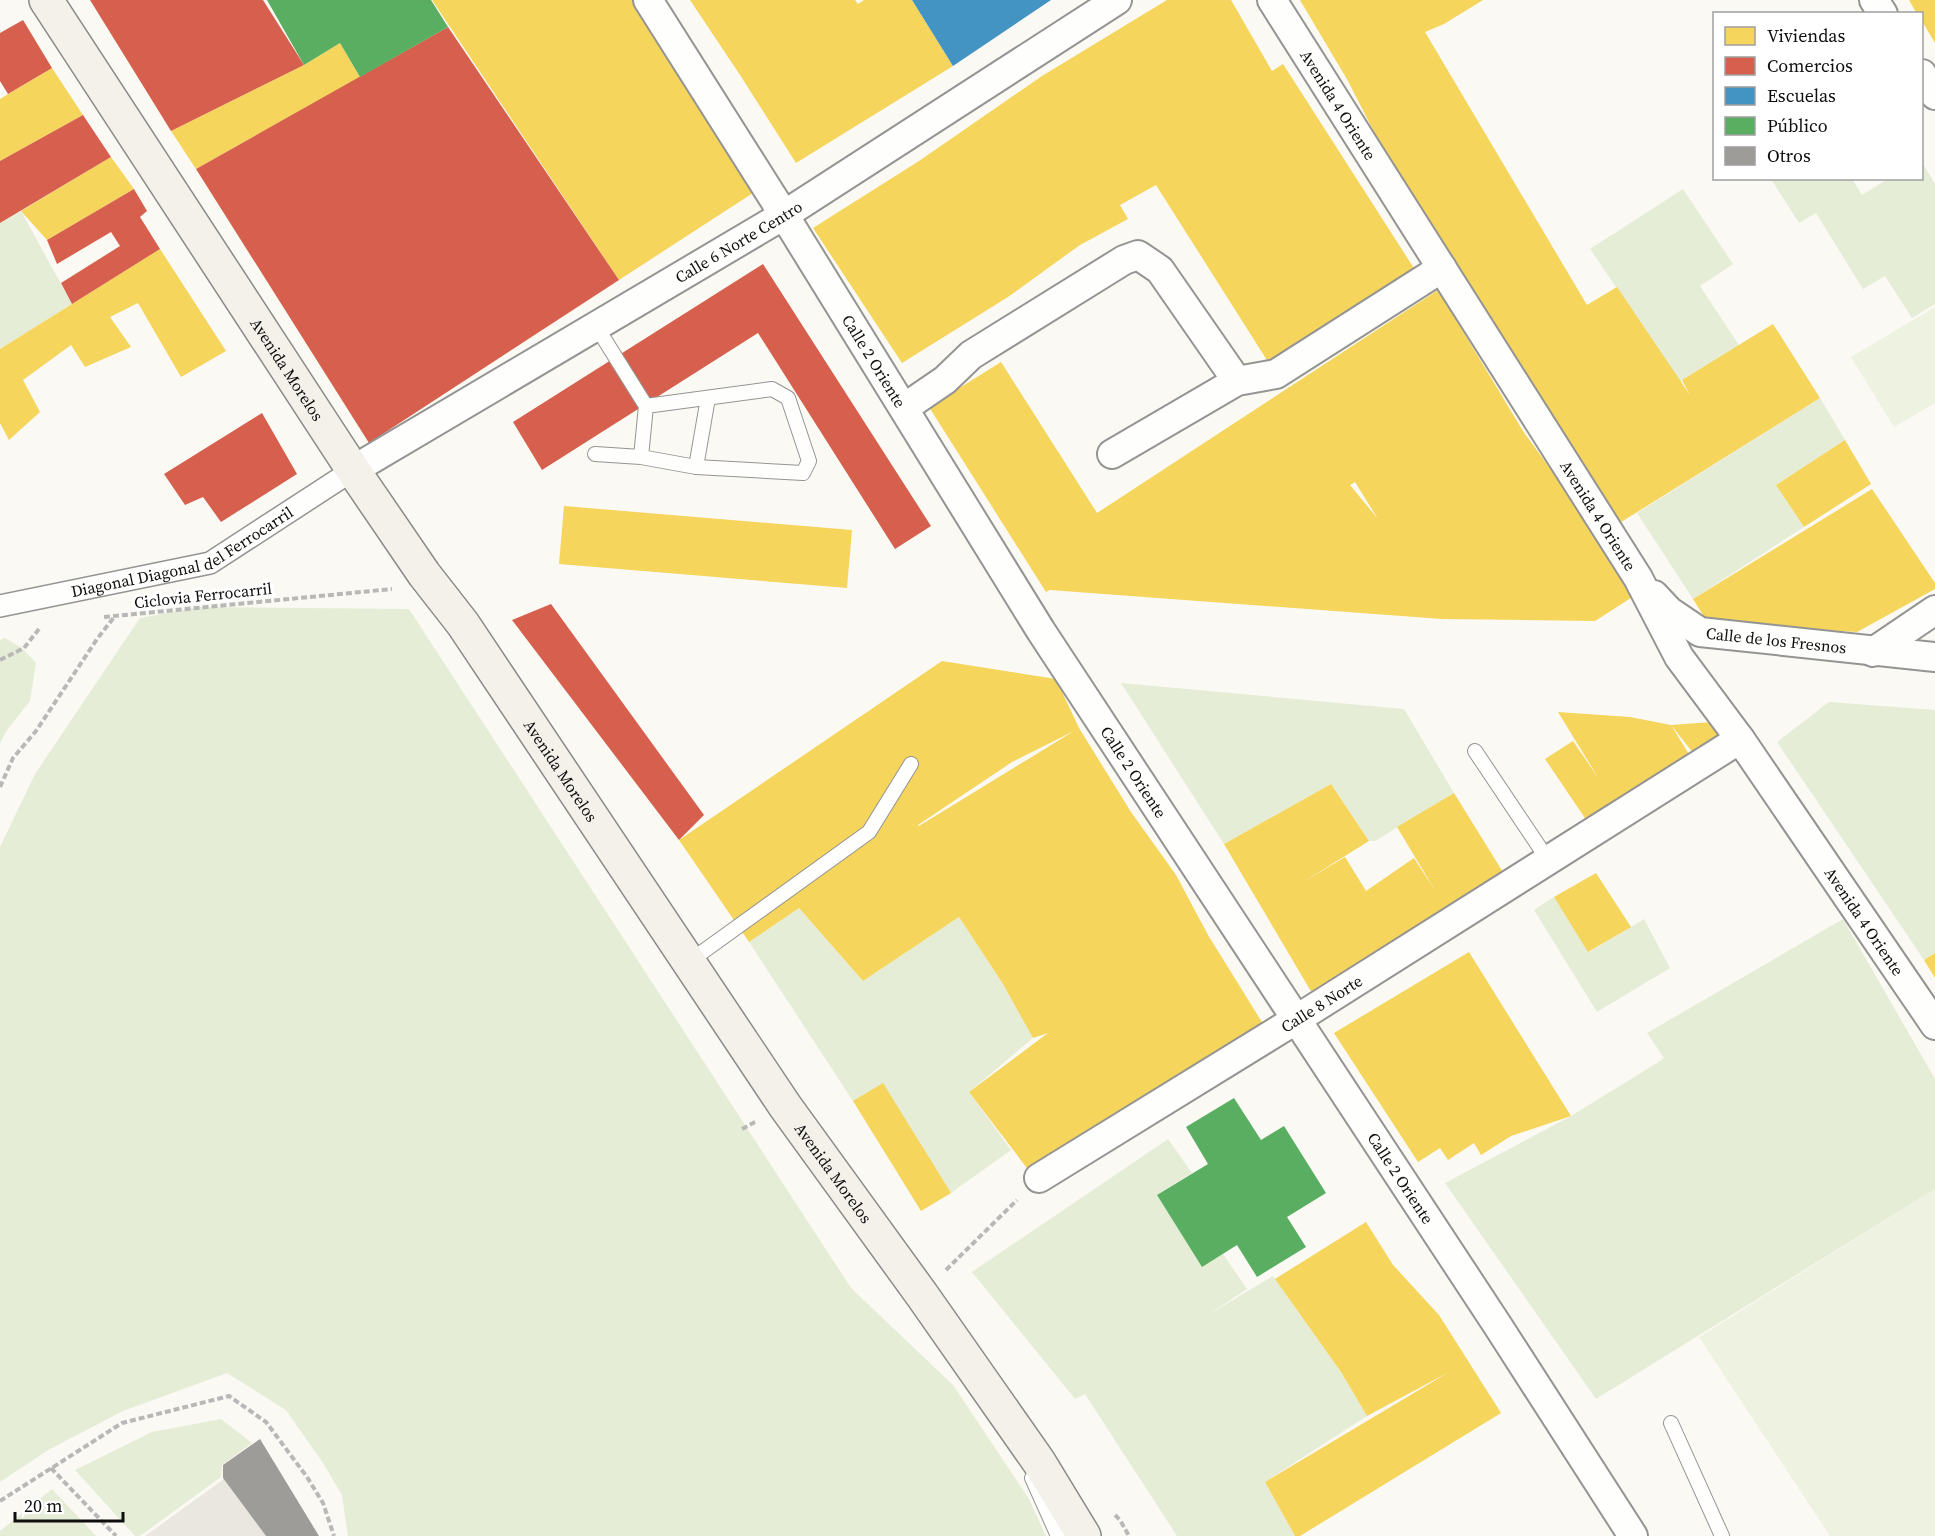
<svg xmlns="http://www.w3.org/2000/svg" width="1935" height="1536" font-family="'Source Serif 4',serif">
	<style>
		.green { fill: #e6edd6 }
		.pitch { fill: #eef2e0 }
		.plaza { fill: #eae7e0 }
		.homes { fill: #f6d55c; fill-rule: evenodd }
		.shops { fill: #d6604d }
		.schools { fill: #4393c3 }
		.public { fill: #5aae61 }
		.building { fill: #9e9c99 }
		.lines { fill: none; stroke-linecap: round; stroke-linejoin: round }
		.service-casing { stroke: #949492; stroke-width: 16 }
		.pedestrian-casing { stroke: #949492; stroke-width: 24 }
		.minor-casing { stroke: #949492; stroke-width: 32 }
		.secondary-casing { stroke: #8b8a88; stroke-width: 36 }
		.path { stroke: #b8b8b7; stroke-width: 4; stroke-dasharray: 6 3; stroke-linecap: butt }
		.service { stroke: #fefefd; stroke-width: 14 }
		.pedestrian { stroke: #fefefd; stroke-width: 21 }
		.minor { stroke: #fefefd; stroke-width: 28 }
		.secondary { stroke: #f4f1eb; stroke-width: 33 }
		.labels { text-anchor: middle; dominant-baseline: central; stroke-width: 6; stroke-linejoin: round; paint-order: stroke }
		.street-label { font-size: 16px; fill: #0e0e0e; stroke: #fff }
	</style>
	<rect width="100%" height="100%" fill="#faf9f4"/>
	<path class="green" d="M1922,162l13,22v120l-23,14 -27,-42 -22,13 -47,-76 -17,10 -28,-44h81l10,16 26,-16 34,-1z
		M1683,189l50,75 -33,22 39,59 -57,35 -3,4 -24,-40 -65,-95z
		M21,211l51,93 -72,45v-126z
		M1820,398l25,42 -69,45 28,42 -111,72 -56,-86z
		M199,607l210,2 442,679 102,97 76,114 17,37h-698l-6,-41 -19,-32 -37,-53 -59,-37 -104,38 -73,38 -50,33v-635l35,-73 105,-156z
		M5,638l18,11 13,14 -6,38 -23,29 -7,13v-103z
		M1121,683l283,26 50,84 -79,48h-6l-38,-57 -107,60z
		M1829,702l106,8v243l-11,7 -147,-218z
		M1554,897l35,55 55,-33 26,49 -73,44 -63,-102z
		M799,908l64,73 96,-64 50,76 24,45 -64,54 42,58 -60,43 -98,-92 -104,-159z
		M1843,919l92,160v110l-339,210 -151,-216 126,-67 86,-53 7,-5 -17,-25z
		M1168,1139l24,34 -35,22 45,71 21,-12 24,35 -39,26 65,-39 68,96 26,44 -102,66 30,54h-118l-92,-142 -10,5 -103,-127z
		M221,1419l31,24 -30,22 -1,12 -81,59h-5l-60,-66 77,-38z
		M52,1489l44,47h-96v-5z"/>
	<path class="pitch" d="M1935,307v96l-41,24 -43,-70z
		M1935,1189v347h-105l-131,-199z"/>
	<path class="plaza" d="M224,1479l42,57h-121z"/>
	<path class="homes" d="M432,0h201l120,193 -134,87z
		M690,0h165l3,4 6,-4h48l41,66 -157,97 -56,-88z
		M1167,0h64l41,71 11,-7 134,209 -147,92 -114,-180 -36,20 8,14 -48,26 -72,52 -106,66 -89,-135 106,-67 123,-85z
		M1300,0h183l-39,24 -19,8 162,273 30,-18 73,108 -8,-15 91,-56 47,74 -202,126 -245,-394 -25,-49z
		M1909,0h26v43l-13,-22v-7h-5z
		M340,43l20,34 -164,92 -25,-38 133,-66z
		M52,68l31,47 -83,46v-62z
		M111,157l23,32 -87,51 -26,-29z
		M160,249l66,102 -45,26 -43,-74 -28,14 21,30 -46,20 -14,-22 -48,35 17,32 -31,28 -9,-17v-74z
		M1438,290l85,141 37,51 74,114 -39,25 -153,-2 -392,-29 -4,2 -117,-185 72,-45 96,151zM1355,482l23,37 -28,-34z
		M1845,440l26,44 -67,43 -28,-42z
		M1872,489l63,94v6l-78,43 -149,-9 -15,-24z
		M564,506l288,24 -5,58 -288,-24z
		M942,661l114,18 23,49 52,84 45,63 32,60 57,92 -229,153 -67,-88 79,-59 -15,5 -30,-54 -44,-67 -96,64 -64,-73 -50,34 -70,-102zM1074,731l-155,95 -1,-1 94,-63z
		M1558,712l72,5 41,8 19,31 -101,68 -44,-65 28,-18 26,38z
		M1712,722l8,11 -26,21 -23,-29z
		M1331,784l38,57 -69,43 45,-27 21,34 48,-33 22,34 -39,-65 57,-34 52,84 -194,116 -88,-149z
		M1596,873l35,54 -43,25 -34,-55z
		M1469,952l102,164 -60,20 -30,19 -7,-12 -26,17 -8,-12 -22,14 -84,-129z
		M1935,953v25l-11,-18z
		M883,1083l68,110 -30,18 -68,-110z
		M1366,1222l27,43 46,50 62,98 -201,123h-5l-30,-54 184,-110 -82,44 -26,-44 -66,-93z"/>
	<path class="shops" d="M90,0h173l41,65 -133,66z
		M23,20l29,48 -44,26 -8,-13v-48z
		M448,27l171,253 -250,163 -173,-274z
		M83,115l28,42 -111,66v-62z
		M134,189l13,22 -7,6 20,32 -88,55 -11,-21 59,-37 -9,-14 -54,32 -10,-24z
		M763,264l168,262 -36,23 -137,-216 -216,137 -29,-48z
		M262,413l35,61 -76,48 -18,-25 -18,8 -21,-31z
		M551,604l153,211 -25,25 -167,-220z"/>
	<path class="schools" d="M912,0h139l-98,66z"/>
	<path class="public" d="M267,0h164l17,27 -88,50 -20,-34 -36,22z
		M1234,1098l27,42 23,-14 42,67 -39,24 19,30 -49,30 -20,-32 -35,22 -45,-72 51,-31 -22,-37z"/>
	<path class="building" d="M260,1439l59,97h-53l-43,-58v-13z"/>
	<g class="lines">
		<g class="service-casing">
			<path id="service" d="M596,326l50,80 -5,51
				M595,454l46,3 55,10 107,6 6,-12 -21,-63 -16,-9 -126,17
				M696,467l12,-69
				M1475,751l73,109
				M690,961l179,-129 42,-68
				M1671,1423l51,113
				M1032,1478l26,58"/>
		</g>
		<g class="pedestrian-casing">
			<g id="pedestrian">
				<path id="s1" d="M0,606l210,-43 143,-93"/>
			</g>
		</g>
		<g class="minor-casing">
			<g id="minor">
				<path id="s2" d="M648,0l136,215 257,416 457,695 135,210"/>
				<path id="s3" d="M1272,0l366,578 41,79 61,82 195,286"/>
				<path d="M1874,0l9,14"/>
				<path d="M1922,74l13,21"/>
				<path d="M904,408l41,-28 26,-25 153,-95 14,-5 22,15 77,111"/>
				<path d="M1112,454l125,-73 39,-7 166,-106"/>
				<path id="s4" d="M353,470l431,-255 333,-215"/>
				<path id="s5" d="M1654,595l15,16 31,21 235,25"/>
				<path d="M1873,652l62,-42"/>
				<path id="s6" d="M1039,1178l258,-159 443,-280"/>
			</g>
		</g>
		<g class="secondary-casing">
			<g id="secondary">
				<path id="s7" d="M46,0l307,470 71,104 39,50 322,482 137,189 117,167 45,74"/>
			</g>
		</g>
		<path class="path" d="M104,617l288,-28
			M0,660l24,-12 15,-19
			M0,787l13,-29 23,-27 61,-92 18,-23
			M742,1129l13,-7
			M946,1270l71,-70
			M51,1468l65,68
			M0,1501l122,-78 107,-27 37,26 41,55 16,26 11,33
			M1115,1515l5,5 9,16"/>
		<use href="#service" class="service"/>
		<use href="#pedestrian" class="pedestrian"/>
		<use href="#minor" class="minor"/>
		<use href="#secondary" class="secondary"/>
	</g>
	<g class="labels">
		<g class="street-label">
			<text stroke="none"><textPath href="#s3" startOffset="124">Avenida 4 Oriente</textPath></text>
			<text stroke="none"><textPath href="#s4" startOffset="448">Calle 6 Norte Centro</textPath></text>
			<text stroke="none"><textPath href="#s2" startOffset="426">Calle 2 Oriente</textPath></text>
			<text stroke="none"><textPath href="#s7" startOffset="441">Avenida Morelos</textPath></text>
			<text stroke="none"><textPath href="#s3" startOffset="610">Avenida 4 Oriente</textPath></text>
			<text stroke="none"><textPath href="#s1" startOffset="192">Diagonal Diagonal del Ferrocarril</textPath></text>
			<text transform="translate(203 595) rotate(-6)">Ciclovia Ferrocarril</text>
			<text stroke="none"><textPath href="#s5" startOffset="136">Calle de los Fresnos</textPath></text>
			<text stroke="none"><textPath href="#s7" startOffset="927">Avenida Morelos</textPath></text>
			<text stroke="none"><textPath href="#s2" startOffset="912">Calle 2 Oriente</textPath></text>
			<text stroke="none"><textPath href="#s3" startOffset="1096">Avenida 4 Oriente</textPath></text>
			<text stroke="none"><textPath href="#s6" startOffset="332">Calle 8 Norte</textPath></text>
			<text stroke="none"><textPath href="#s7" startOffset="1413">Avenida Morelos</textPath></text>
			<text stroke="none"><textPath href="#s2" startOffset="1398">Calle 2 Oriente</textPath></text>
		</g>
	</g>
	<rect x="1713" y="12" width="210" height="168" fill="#ffffff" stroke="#9f9f9f" stroke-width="1.5"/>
	<rect x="1725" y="27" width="30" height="18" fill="#f6d55c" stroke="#9f9f9f" stroke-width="1.5"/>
	<text x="1767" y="42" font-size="18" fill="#0e0e0e">Viviendas</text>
	<rect x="1725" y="57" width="30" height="18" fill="#d6604d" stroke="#9f9f9f" stroke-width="1.5"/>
	<text x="1767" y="72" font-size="18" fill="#0e0e0e">Comercios</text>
	<rect x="1725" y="87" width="30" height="18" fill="#4393c3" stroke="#9f9f9f" stroke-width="1.5"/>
	<text x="1767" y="102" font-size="18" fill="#0e0e0e">Escuelas</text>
	<rect x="1725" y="117" width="30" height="18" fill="#5aae61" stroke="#9f9f9f" stroke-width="1.5"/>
	<text x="1767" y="132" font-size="18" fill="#0e0e0e">Público</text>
	<rect x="1725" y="147" width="30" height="18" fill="#9e9c99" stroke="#9f9f9f" stroke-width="1.5"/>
	<text x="1767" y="162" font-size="18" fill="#0e0e0e">Otros</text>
	<path d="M15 1512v9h108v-9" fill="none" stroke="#0e0e0e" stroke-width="3"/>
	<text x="24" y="1512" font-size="18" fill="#0e0e0e" stroke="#ffffff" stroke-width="4.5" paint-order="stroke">20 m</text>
</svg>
